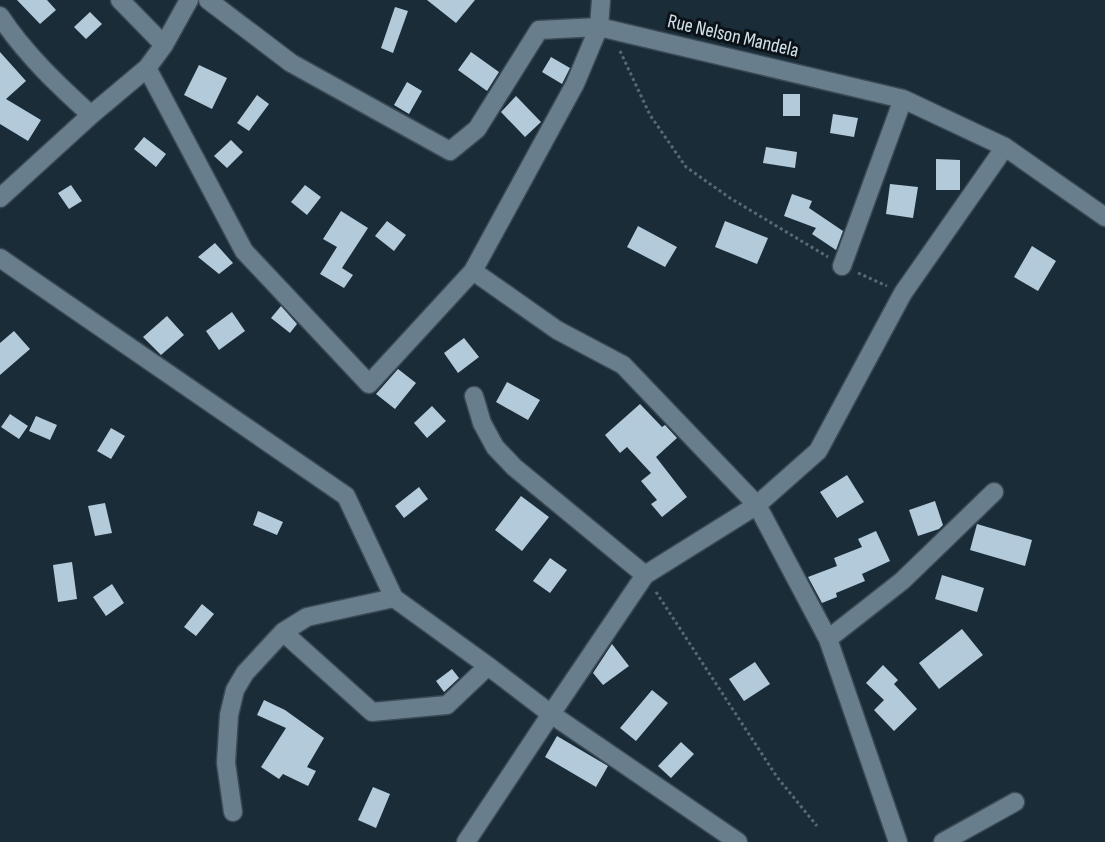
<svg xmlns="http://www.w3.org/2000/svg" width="1105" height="842" font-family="'Sofia Sans Condensed',sans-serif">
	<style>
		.building { fill: #b3cada }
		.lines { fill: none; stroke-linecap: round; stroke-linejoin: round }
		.street-casing { stroke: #3a4954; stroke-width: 21 }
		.path { stroke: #586974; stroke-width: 3; stroke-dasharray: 3 3; stroke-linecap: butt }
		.street { stroke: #687e8c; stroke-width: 18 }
		.labels { text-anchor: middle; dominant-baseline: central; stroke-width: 6; stroke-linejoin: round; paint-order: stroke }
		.street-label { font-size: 20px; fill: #d5e1e9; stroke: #0b1319 }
	</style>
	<rect width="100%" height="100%" fill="#192c38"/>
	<path class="building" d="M17,0h30l9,10 -16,14z
		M427,0h48l-19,23z
		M395,7l13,4 -15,42 -12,-5z
		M90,12l12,12 -16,15 -12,-12z
		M0,52l26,29 -20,18 35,21 -13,21 -28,-17z
		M471,52l28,20 -12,19 -29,-21z
		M551,57l19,11 -8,16 -20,-12z
		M199,65l28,13 -15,31 -28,-14z
		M407,82l15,9 -13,23 -15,-9z
		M783,94h17v22h-17z
		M257,95l12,9 -20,27 -12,-8z
		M516,96l25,26 -16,15 -24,-25z
		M833,114l25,4 -4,19 -24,-4z
		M144,137l22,17 -10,13 -22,-18z
		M231,140l12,12 -16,16 -13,-12z
		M766,147l31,5 -2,16 -32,-5z
		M936,159l24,1v30h-24z
		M890,184l28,3 -5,31 -27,-4z
		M71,185l11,16 -13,8 -11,-16z
		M305,185l16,12 -14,18 -16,-13z
		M792,194l20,7 -3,7 34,23 -7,19 -24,-16 4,-6 -32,-12z
		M341,211l27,17 -26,40 11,7 -9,13 -24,-14 17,-27 -14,-8z
		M387,221l19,14 -12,16 -19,-15z
		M725,221l43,17 -11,26 -42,-17z
		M638,226l39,21 -12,20 -38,-20z
		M215,243l18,20 -14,11 -21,-17z
		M1032,246l24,15 -18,30 -24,-14z
		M281,306l16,18 -7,9 -19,-15z
		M232,312l13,19 -26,19 -13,-19z
		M167,316l17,19 -23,20 -18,-18z
		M14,331l16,18 -30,26v-32z
		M464,338l15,19 -21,16 -14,-20z
		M398,369l18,14 -21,26 -19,-15z
		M507,382l33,18 -12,20 -32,-18z
		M640,404l22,23 3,-2 12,13 -21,19 31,40 -25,20 -11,-13 6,-4 -16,-19 10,-8 -24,-26 -7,6 -15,-18z
		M432,406l14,15 -19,17 -13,-15z
		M10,414l18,12 -9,13 -18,-12z
		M36,416l21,9 -7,15 -21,-9z
		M111,428l14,8 -14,23 -14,-8z
		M847,475l17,27 -27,16 -17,-26z
		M419,487l9,12 -24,19 -9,-12z
		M521,496l28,21 -27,34 -27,-21z
		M935,501l8,24 -4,4 -21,7 -9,-26z
		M105,503l7,30 -17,3 -7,-30z
		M258,511l25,11 -6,13 -24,-10z
		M977,524l55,16 -7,26 -55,-16z
		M876,531l14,30 -28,13 3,7 -29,12 1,4 -15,6 -14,-26 29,-11 -3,-8 28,-11 -4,-8z
		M550,558l17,12 -17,23 -17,-12z
		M72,562l5,37 -19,3 -5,-37z
		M942,575l42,13 -7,24 -42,-13z
		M112,584l12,19 -18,13 -13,-19z
		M202,604l12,10 -18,22 -12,-9z
		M962,629l21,26 -44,34 -20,-26z
		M612,644l17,22 -26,19 -10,-12z
		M755,662l15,22 -26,17 -15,-22z
		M883,665l15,15 -4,4 23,25 -23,22 -20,-21 10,-10 -18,-17z
		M452,669l7,9 -15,14 -8,-11z
		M652,690l16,13 -32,38 -16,-13z
		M264,700l21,10 39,28 -17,29 9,4 -8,15 -25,-12 -4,5 -18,-12 25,-39 -29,-13z
		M557,736l51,30 -12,21 -51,-30z
		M681,742l13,12 -23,24 -13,-12z
		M373,787l17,7 -14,34 -18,-8z"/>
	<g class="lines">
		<g class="street-casing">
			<path id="street" d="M120,0l44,45
				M208,0l83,63 159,88 27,-22 62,-99 60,-3 304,72 102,48 100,70
				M0,16c25,38 58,69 91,99
				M147,68l97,183 125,133 104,-113 84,59 66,35 134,140 71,134 70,203
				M0,198l91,-83 56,-47 17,-23 25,-45
				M0,258l346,238 48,102 94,68 63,48 94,-139 112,-70 61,-54 85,-158 102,-146
				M842,266l61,-167
				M473,271l102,-187 24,-57 2,-27
				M474,396l8,27 13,24 19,20 131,108
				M283,632l89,80 75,-7 41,-39
				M828,639l74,-58 92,-89
				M233,812l-7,-49 3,-48 6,-25 10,-17 38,-41 24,-15 87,-19
				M466,842l85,-128 187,128
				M943,842l72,-40"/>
		</g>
		<path class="path" d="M620,51l30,64 36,52 44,31 98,59
			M858,273l29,13
			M656,592l121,185 40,49"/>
		<use href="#street" class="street"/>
	</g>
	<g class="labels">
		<g class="street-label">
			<text transform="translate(733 36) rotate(13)">Rue Nelson Mandela</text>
		</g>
	</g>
</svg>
